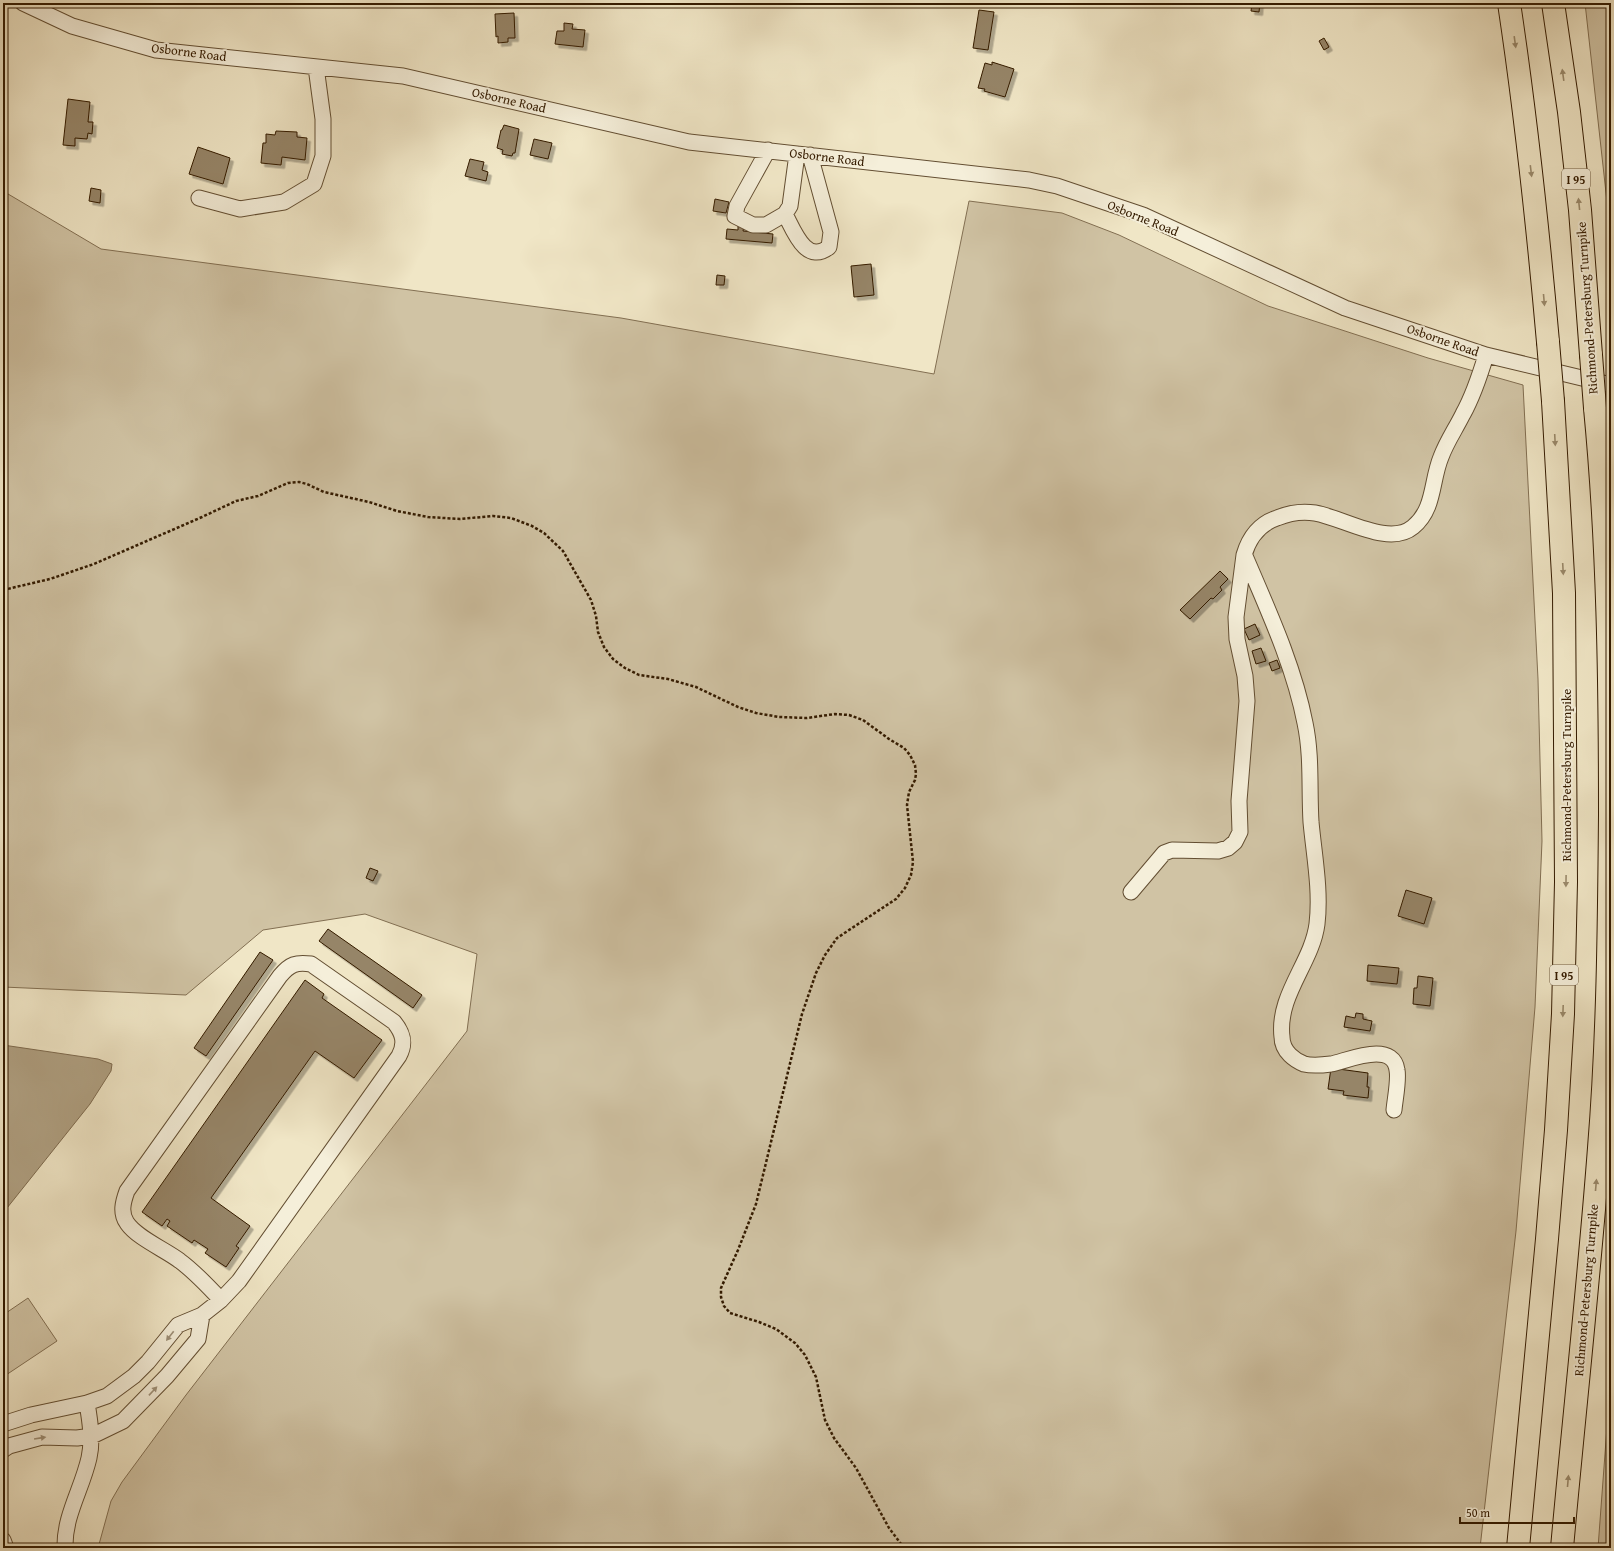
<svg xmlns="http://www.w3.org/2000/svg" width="1614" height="1551" font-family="'Gentium Book Plus',serif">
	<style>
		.green { fill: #d0c3a4; stroke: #826f52 }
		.water { fill: #b0a183; stroke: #7e6b4f }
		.building { fill: #968567; stroke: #341b00; filter: url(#shadow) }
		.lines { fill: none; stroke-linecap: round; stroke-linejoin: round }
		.minor-casing { stroke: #634e32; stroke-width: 17 }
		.highway-casing { stroke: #341b00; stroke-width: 24 }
		.path { stroke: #341b00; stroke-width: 2.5; stroke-dasharray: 3 2; stroke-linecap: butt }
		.minor { stroke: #f5efda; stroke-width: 15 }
		.highway { stroke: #f0e6c6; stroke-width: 22 }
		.highway-bridge-casing { stroke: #341b00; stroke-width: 24; stroke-linecap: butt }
		.highway-bridge { stroke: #f0e6c6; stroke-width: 22 }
		.oneway { fill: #9b8b6d }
		.oneway2 { fill: #9e9078 }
		.labels { text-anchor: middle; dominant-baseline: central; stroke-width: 4; stroke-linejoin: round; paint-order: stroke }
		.shield { fill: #f5efda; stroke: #6e5b41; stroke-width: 1 }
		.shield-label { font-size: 12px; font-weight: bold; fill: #341b00 }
		.street-label { font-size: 13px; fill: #341b00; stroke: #f5efda }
	</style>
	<defs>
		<filter id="shadow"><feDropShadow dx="3.5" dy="3.5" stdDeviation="0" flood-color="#0004"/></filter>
	</defs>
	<rect width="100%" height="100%" fill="#f0e6c6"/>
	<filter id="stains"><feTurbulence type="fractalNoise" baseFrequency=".005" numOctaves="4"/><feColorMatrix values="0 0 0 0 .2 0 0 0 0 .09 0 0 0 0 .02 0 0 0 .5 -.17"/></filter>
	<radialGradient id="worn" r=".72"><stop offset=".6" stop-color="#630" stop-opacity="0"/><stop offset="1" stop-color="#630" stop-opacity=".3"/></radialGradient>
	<path class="green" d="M1585,3h26v235z
		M3,191l98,58 520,69 313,56 35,-173 93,12 57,22 149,71 160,52 95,27 15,294 4,162 -7,166 -19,224 -36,317h-1382l13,-47 11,-19 64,-87 281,-364 10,-77 -112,-40 -102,16 -77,65 -183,-8z
		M28,1298l29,43 -54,36v-62z
		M1611,1373v175h-13z"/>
	<path class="water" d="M3,1045l95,14 14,5 -1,7 -21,33 -87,109z"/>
	<path class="building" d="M1252,3h8l-1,9 -8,-1z
		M979,10l15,2 -6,38 -15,-2z
		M514,13l1,25h-7v4l-10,1v-7l-2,1 -1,-23z
		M564,23l9,1 -1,5 13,1 -2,17 -28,-3 2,-13h7z
		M1324,38l5,9 -5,3 -5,-9z
		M992,62l22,7 -9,28 -21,-6 1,-2 -7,-1 7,-25 7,2z
		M68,99l22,3 -2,20h5l-1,12 -4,-1 -1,6 -12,-1v8l-12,-1z
		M504,125l15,4 -4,24h-2l-1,3 -10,-2 1,-4 -6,-2 4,-18h1z
		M276,131l21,1v5l10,1 -2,22 -23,-3 -1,8 -20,-2 2,-20h3v-9l9,1z
		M534,139l18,4 -4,16 -18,-4z
		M198,147l32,11 -7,26 -34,-10z
		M470,159l14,3 -2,8 6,2 -2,9 -21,-5z
		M91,188l10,2 -1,13 -11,-2z
		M715,199l14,3 -3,11 -13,-2z
		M738,225l6,1 -1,5 30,3 -1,9 -46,-4 1,-10 11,1z
		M871,264l3,31 -20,2 -3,-31z
		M717,275l8,1 -1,9h-8z
		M1220,571l8,8 -8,8 2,3 -9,9 -2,-1 -21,21 -10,-9z
		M1255,624l5,11 -11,5 -5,-11z
		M1261,648l5,13 -10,3 -4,-13z
		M1277,660l3,8 -8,3 -3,-8z
		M370,868l8,3 -5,10 -7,-3z
		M1406,890l26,8 -8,26 -26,-8z
		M328,929l94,66 -9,13 -94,-67z
		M260,952l13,8 -67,96 -12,-8z
		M1368,965l31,3 -2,16 -30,-3z
		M1418,976l15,2 -3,28 -17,-2 1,-16h3z
		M305,980l19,14 -2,4 60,42 -28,38 -39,-27 -104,147 39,28 -14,20 3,2 -13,19 -21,-14 3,-4 -14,-9 -2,3 -25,-17 3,-5 -3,-2 -5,7 -20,-14z
		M1356,1013l7,1v5l9,2 -2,10 -26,-4 2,-11 9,2z
		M1331,1068l37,5 -1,14h2l-1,11 -25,-3 1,-4 -16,-2z"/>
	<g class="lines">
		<g class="minor-casing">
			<path id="minor" d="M23,3l49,23 84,24 247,26 286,66 340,38 28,6 86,29 202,93 141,47 125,30
				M768,150l-31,56 -2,10 18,9h13l19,-11 5,-8 7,-52
				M199,198l41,11 44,-7 30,-18 9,-28v-37l-7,-52
				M785,214c9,17 21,51 44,33l2,-15 -21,-77
				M1245,556c23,54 49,110 60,167 7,33 4,66 6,99 3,33 10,68 6,102 -5,39 -40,71 -35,113 0,7 3,13 8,18 4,4 9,7 14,9 8,2 19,1 27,0 16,-3 62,-24 66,6 2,10 -2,29 -3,40
				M1131,892l33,-39 8,-3 46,1 10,-3 7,-6 5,-10 -1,-31 8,-100 -2,-25 -8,-37 -1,-22 8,-62c5,-17 15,-31 33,-37 12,-5 25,-7 38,-5 29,5 74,34 98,14 22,-18 18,-46 28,-70 6,-16 14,-27 22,-43 10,-18 17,-39 23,-59
				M3,1424l28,-9 56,-12 20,-7 27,-20 14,-14 30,-37 24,-10 19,-15 18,-19 160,-225c7,-13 4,-23 -5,-34l-83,-58c-15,-2 -21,0 -31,12l-153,215c-4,11 -7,22 0,32 10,15 39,27 53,38 15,11 28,25 41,39
				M3,1450l6,-4 33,-9 35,1 15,-2 31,-15 44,-45 31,-37 4,-24
				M3,1540l3,8
				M65,1548c-1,-32 17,-59 24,-90 4,-18 1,-37 -2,-55"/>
		</g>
		<g class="highway-casing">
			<path id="highway" d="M1509,3c17,113 29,226 39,339
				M1553,3l16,109 11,98 11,145
				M1518,1548l29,-309 9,-109 7,-116 3,-132 -2,-289 -11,-192
				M1562,1548c12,-133 27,-267 37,-400 9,-111 10,-222 11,-333 0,-136 -2,-272 -15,-407"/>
		</g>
		<path class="path" d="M3,590l47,-11 44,-15 108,-47 34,-16 22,-5 30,-13 11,-1 8,2 17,8 45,10 28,9 31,6 32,2 33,-3 18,2 21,8 12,7 19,18 28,49 5,16 2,16 6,15 9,12 12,9 14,7 29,4 28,8 42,20 18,6 23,4 28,1 28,-4 14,1 14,5 26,19 15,9 6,7 5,10 1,9 -1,6 -6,12 -2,13 6,57 -2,13 -6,13 -9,11 -59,39 -12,17 -9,18 -14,41 -46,190 -18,46 -17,38v9l3,9 6,7 29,9 17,7 19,14 10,12 11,22 9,43 9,18 22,30 33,60 15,20"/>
		<use href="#minor" class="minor"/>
		<use href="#highway" class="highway"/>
		<g class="highway-bridge-casing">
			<path id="highway-bridge" d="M1548,342l5,59
				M1591,355l4,53"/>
		</g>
		<use href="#highway-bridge" class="highway-bridge"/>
	</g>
	<defs><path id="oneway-solid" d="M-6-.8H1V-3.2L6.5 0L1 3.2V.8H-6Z"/></defs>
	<g class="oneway">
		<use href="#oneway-solid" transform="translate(1515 42) rotate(82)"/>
		<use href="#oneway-solid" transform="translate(1563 75) rotate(-98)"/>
		<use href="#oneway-solid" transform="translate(1531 171) rotate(83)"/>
		<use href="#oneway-solid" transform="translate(1579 204) rotate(-96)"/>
		<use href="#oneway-solid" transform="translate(1544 300) rotate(85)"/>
		<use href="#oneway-solid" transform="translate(1555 440) rotate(87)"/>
		<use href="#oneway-solid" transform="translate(1563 569) rotate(87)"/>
		<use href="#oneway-solid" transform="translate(1566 881) rotate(91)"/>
		<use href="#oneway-solid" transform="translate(1563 1011) rotate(92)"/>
		<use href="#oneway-solid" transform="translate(1596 1185) rotate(-85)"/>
		<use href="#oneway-solid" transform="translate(1568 1481) rotate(-85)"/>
	</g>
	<g class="oneway2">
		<use href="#oneway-solid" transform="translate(170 1336) rotate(128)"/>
		<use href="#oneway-solid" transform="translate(153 1391) rotate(-47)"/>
		<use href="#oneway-solid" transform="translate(40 1438) rotate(-9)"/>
	</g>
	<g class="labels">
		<g class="shield">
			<rect x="1562" y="169" width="28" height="20" rx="3"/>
			<rect x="1550" y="965" width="28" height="20" rx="3"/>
		</g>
		<g class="shield-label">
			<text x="1576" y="179">I 95</text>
			<text x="1564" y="975">I 95</text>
		</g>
		<g class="street-label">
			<text transform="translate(189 52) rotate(7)">Osborne Road</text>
			<text transform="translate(509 100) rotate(13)">Osborne Road</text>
			<text transform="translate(827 157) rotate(7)">Osborne Road</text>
			<text transform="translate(1143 218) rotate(22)">Osborne Road</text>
			<text transform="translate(1587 308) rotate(-94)">Richmond-Petersburg Turnpike</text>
			<text transform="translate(1443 340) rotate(19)">Osborne Road</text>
			<text transform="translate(1566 775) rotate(-90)">Richmond-Petersburg Turnpike</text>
			<text transform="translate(1586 1290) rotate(-85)">Richmond-Petersburg Turnpike</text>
		</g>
	</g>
	<rect width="1614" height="1551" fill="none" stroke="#f0e6c6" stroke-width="16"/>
	<rect x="4" y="4" width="1606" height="1543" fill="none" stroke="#341b00" stroke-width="2"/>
	<rect x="8" y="8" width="1598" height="1535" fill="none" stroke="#341b00"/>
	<path d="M1460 1517v6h114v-6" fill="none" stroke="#341b00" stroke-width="2"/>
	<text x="1466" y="1517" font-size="12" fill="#341b00" stroke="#f5efda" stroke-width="3" paint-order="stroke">50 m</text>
	<rect width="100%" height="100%" filter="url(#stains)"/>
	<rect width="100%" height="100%" fill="url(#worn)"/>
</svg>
